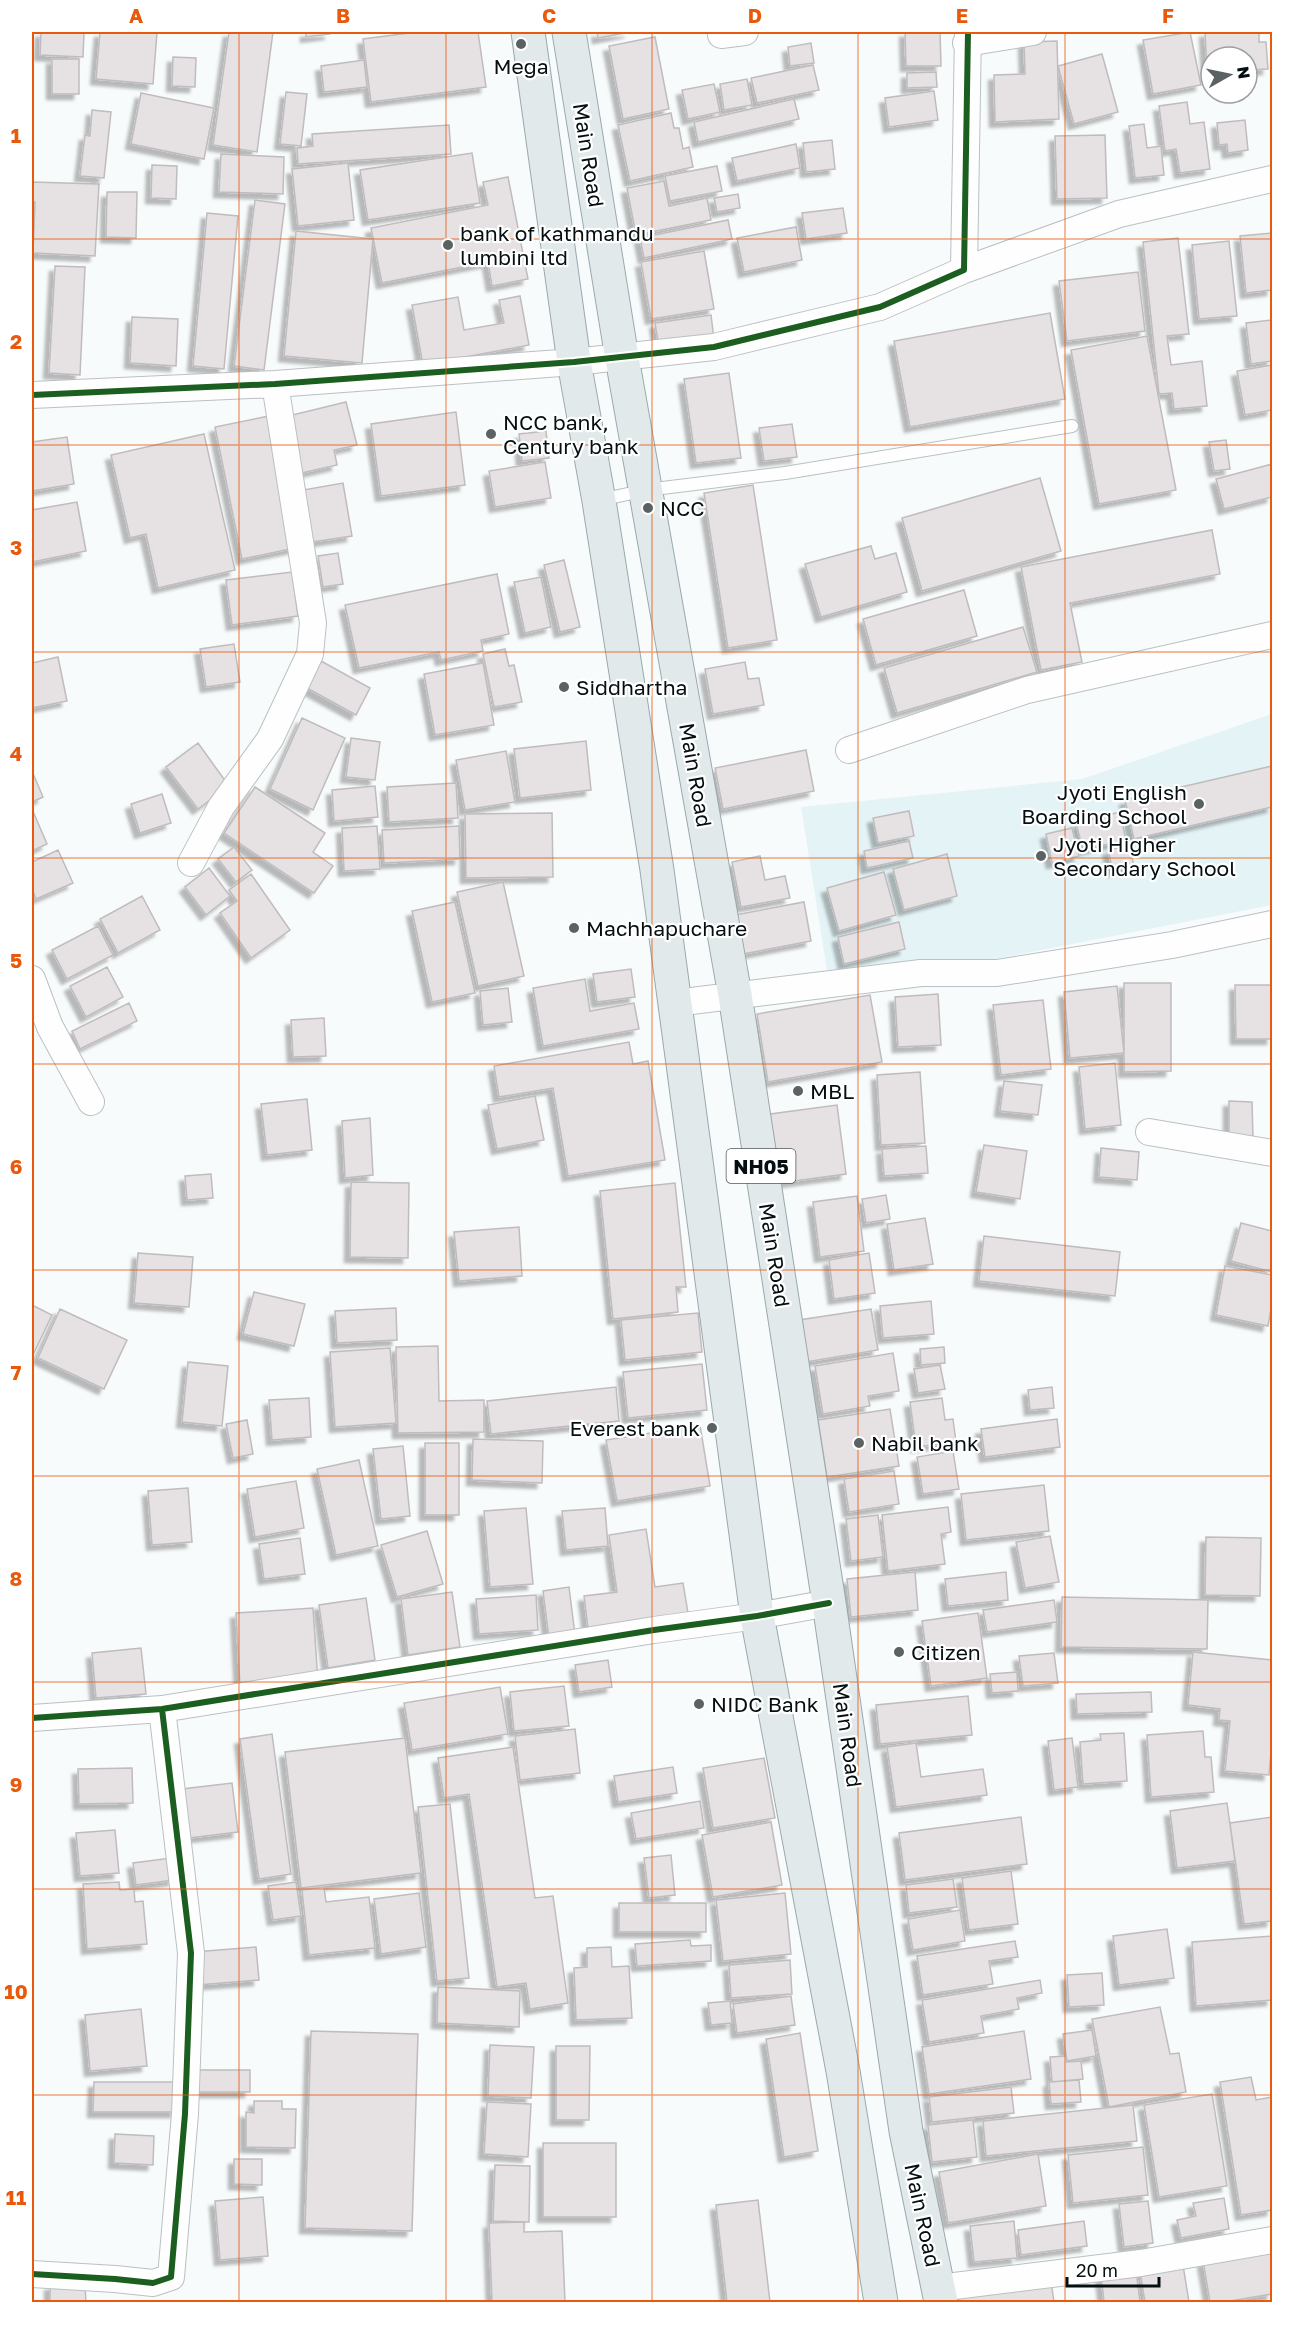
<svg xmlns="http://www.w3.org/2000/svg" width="1304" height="2334" font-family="'Golos Text',sans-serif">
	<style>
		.built { fill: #e4f3f6 }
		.building { fill: #e6e1e2; stroke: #c0bcbd; stroke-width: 1.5; filter: url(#shadow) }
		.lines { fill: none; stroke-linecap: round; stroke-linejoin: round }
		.lane-casing { stroke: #bac1c3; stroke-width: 14 }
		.street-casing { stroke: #bac1c3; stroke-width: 28 }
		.primary-casing { stroke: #99a9ad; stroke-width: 35 }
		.lane { stroke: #fefeff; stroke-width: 12 }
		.street { stroke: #fefeff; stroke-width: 26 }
		.primary { stroke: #e1e9eb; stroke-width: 33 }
		.cycleway-casing { stroke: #fff; stroke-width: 10 }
		.cycleway { stroke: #1b5e20; stroke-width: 6 }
		.grid { fill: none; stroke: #e8590c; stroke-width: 1.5; stroke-opacity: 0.55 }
		.poi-dot { fill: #5a6263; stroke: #fff; stroke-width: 2 }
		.labels { text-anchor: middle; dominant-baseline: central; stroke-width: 4.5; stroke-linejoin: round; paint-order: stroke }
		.shield { fill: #fff; stroke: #505758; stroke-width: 1.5 }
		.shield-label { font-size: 20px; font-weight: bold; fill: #050f11 }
		.poi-label { font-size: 21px; fill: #050f11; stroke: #fff; text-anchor: start }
		.street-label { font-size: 21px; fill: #050f11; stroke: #fff }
		.neatline { fill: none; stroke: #e8590c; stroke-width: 2 }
		.grid-label { font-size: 20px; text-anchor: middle; font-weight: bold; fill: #e8590c }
	</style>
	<defs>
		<filter id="shadow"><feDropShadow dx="-5.5" dy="5.5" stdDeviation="1.5" flood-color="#0004"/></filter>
	</defs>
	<rect width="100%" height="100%" fill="#f8fbfc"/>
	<path class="built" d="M1272,714v191l-271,53 -172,25 -28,-176 281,-28z"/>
	<path class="building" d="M41,32h43l-1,25 -43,-2z
		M100,32h57l-4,52 -57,-5z
		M229,32h44l-16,120 -44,-7z
		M306,32h23l1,2 -24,3z
		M417,32h61l8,55 -115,15 -8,-63z
		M597,32h33l-32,6z
		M905,32h35l1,34h-35z
		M1190,32l11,53 -48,9 -10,-54z
		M1205,32h54v10h7l2,27 -21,1v-13h-36v15h-4z
		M655,37l14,72 -46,10 -14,-73z
		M1057,41l2,78 -64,3 -1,-47 31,-1 -1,-32z
		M811,43l3,20 -24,3 -2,-19z
		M1102,54l16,58 -44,12 -16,-58z
		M173,57l23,1 -1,29 -23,-1z
		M52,59h27v35h-27z
		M364,60l3,27 -43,5 -3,-26z
		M813,65l6,25 -62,13 -6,-25z
		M936,72l1,15 -30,1v-15z
		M747,79l5,26 -28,5 -4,-26z
		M714,84l6,28 -32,7 -6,-29z
		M934,91l4,29 -49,7 -4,-29z
		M286,92l21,2 -6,52 -21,-2z
		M141,93l73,15 -10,51 -73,-15z
		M794,99l5,20 -101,23 -4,-20z
		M1187,102l3,22 14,-2 6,47 -30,4 -4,-24 -11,2 -6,-45z
		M92,110l19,2 -7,66 -24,-2 5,-41 5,1z
		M671,113l3,15h5l4,21 6,-2 4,20 -63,14 -12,-56z
		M1245,120l3,30 -20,3 -1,-9 -8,1 -2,-22z
		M1144,124l3,24 14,-2 3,29 -29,3 -6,-52z
		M449,125l2,29 -153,10 -1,-16 16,-2 -1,-12z
		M1105,135l2,63 -50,1 -2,-63z
		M832,140l3,29 -29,3 -3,-29z
		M796,144l4,24 -63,13 -5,-23z
		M472,153l8,50 -112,17 -8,-50z
		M221,154l63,3 -1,37 -64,-2z
		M348,163l6,57 -56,6 -6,-57z
		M152,165l25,1 -1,33 -25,-1z
		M717,166l5,25 -52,10 -5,-25z
		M508,177l20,102 -36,7 -4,-24 -106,21 -11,-55 117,-23 -5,-23z
		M664,181l5,25 38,-8 4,22 -75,15 -9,-47z
		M32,182l67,2 -4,72 -62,-3 2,-51h-3z
		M107,192h30l-1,46 -30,-1z
		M738,194l2,14 -23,4 -3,-14z
		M255,200l30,4 -21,166 -30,-4z
		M843,208l4,25 -41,6 -4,-26z
		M207,213l31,3 -14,153 -31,-3z
		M728,220l4,19 -88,19 -4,-20z
		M796,227l6,33 -58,12 -7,-34z
		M296,231l77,8 -11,124 -78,-7z
		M1272,233v57l-26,3 -6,-57z
		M1178,238l11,96 -22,2 4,29 31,-4 5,45 -33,3 -2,-16 -13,1 -16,-152z
		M1229,241l8,75 -38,3 -7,-74z
		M704,251l10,58 -63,10 -10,-57z
		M55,266l30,1 -5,108 -31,-2z
		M1138,272l7,59 -78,10 -8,-60z
		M520,296l9,49 -106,20 -11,-60 46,-8 6,33 40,-7 -5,-23z
		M1050,313l15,86 -155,28 -16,-86z
		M711,315l3,24 -55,8 -4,-24z
		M132,317l46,2 -2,47 -46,-3z
		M1271,320l1,41 -21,3 -5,-41z
		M1147,336l29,154 -77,14 -28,-154z
		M1272,365v45l-27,5 -8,-44z
		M729,373l12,85 -45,5 -12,-84z
		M346,402l11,43 -23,5 3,15 -40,9 -13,-57z
		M456,412l9,73 -84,11 -10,-72z
		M269,416l26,132 -53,11 -27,-132z
		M792,424l5,33 -33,4 -5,-33z
		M546,431l3,27 -27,3 -3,-27z
		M204,434l31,136 -77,18 -12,-54 -16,4 -19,-83z
		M67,437l7,47 -42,7v-49z
		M1226,440l4,29 -16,2 -5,-29z
		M545,462l6,36 -56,9 -6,-36z
		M1272,464v33l-48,12 -8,-30z
		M1040,478l21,73 -139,40 -20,-73z
		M343,483l9,53 -40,6 -9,-52z
		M753,485l24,155 -49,8 -24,-155z
		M77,502l9,49 -54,11v-52z
		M1212,530l8,44 -150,29 12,59 -41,8 -20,-103z
		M871,546l4,13 21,-6 11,39 -86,25 -16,-53z
		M338,553l5,31 -20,3 -5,-31z
		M564,560l16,67 -20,5 -16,-67z
		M292,572l6,44 -66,9 -6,-45z
		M497,574l12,60 -28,6 2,11 -42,9 -2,-8 -80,16 -14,-63z
		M541,577l10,50 -26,6 -11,-51z
		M964,590l13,46 -101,29 -13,-46z
		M1023,627l14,45 -140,41 -13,-45z
		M234,644l6,38 -34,5 -6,-38z
		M505,649l4,17 5,-1 8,37 -28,5 -11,-53z
		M58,657l9,44 -35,7v-45z
		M321,661l49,27 -14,27 -49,-27z
		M745,662l3,17 11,-1 5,27 -51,9 -8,-45z
		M483,663l11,62 -59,10 -11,-61z
		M302,718l43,20 -32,72 -43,-21z
		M351,738l29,4 -5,38 -29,-3z
		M586,741l5,49 -71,8 -6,-49z
		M198,743l31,43 -31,23 -32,-42z
		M806,750l8,41 -91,18 -8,-41z
		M506,751l9,51 -50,8 -9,-50z
		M1272,766v41l-138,32 -9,-39z
		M32,771l11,26 -11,5z
		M456,783l2,35 -69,4 -2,-35z
		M375,786l3,31 -44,4 -2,-31z
		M255,787l70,46 -12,19 20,14 -19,27 -90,-60z
		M162,794l9,29 -31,10 -9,-29z
		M32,809l15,35 -15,7z
		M909,811l5,25 -36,7 -5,-25z
		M1120,812l6,28 -43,10 -7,-27z
		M552,813l1,64 -87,1 -1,-64z
		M377,826l3,43 -36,2 -2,-43z
		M459,826l1,33 -76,4 -2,-33z
		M1072,828l7,28 -27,7 -6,-29z
		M909,841l4,17 -46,10 -3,-17z
		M1129,845l5,21 -21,5 -5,-21z
		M234,847l18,23 -16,12 -18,-23z
		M58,850l15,33 -37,16 -4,-10v-27z
		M947,854l10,42 -53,14 -11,-41z
		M760,856l5,24 20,-4 5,22 -49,9 -9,-45z
		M209,868l21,28 -24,19 -21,-28z
		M884,872l12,43 -57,16 -12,-43z
		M251,874l39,56 -39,28 -31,-45 17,-12 -8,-11z
		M503,882l21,94 -46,10 -21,-94z
		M142,896l18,34 -42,23 -18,-34z
		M455,902l20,91 -43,9 -20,-91z
		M804,902l7,39 -68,13 -8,-39z
		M899,922l6,27 -61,15 -6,-27z
		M98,926l15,29 -46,24 -15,-29z
		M107,967l16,30 -37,20 -16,-31z
		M631,969l4,28 -38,5 -4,-28z
		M585,979l5,32 44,-8 5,26 -96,17 -10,-58z
		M1124,983h47v88l-47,1z
		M1235,985h37v54h-36z
		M1117,986l7,67 -54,5 -6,-66z
		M508,988l4,34 -29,3 -3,-34z
		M938,994l3,51 -43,2 -3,-50z
		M870,995l12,67 -114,20 -11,-68z
		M1043,1000l8,69 -50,6 -8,-70z
		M129,1003l8,18 -57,28 -8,-18z
		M324,1018l2,38 -33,1 -2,-37z
		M629,1042l4,22 15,-3 17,99 -97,16 -15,-88 -54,9 -5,-31z
		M1115,1063l6,62 -36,4 -6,-62z
		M920,1072l5,71 -44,2 -4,-70z
		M1004,1081l38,4 -4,30 -38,-4z
		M535,1096l9,44 -47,9 -9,-44z
		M307,1099l5,51 -45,5 -6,-51z
		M1229,1101l23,1 1,36h-24z
		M837,1105l9,69 -74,10 -9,-69z
		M370,1118l3,57 -28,3 -3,-57z
		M984,1145l43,6 -7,48 -44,-7z
		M926,1146l2,27 -44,3 -2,-27z
		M1101,1148l38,4 -2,28 -38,-3z
		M211,1174l2,24 -26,2 -2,-24z
		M351,1182l58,1 -1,75 -58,-1z
		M675,1183l11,104h-10l2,25 -65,7 -13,-128z
		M886,1195l4,24 -24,4 -4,-24z
		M857,1196l7,55 -44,6 -7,-55z
		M925,1218l8,46 -39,6 -7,-46z
		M1241,1223l31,8v41l-41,-11z
		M519,1227l3,49 -63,5 -5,-49z
		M984,1236l136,16 -5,44 -136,-15z
		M138,1253l55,4 -4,50 -55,-4z
		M869,1253l6,40 -41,6 -5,-39z
		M1225,1266l47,9v28l-4,23 -52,-11z
		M254,1292l51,12 -11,42 -51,-12z
		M931,1301l3,33 -51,4 -3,-32z
		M32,1305l20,10 -20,42z
		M396,1308l1,32 -60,3 -2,-32z
		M60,1309l67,31 -23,49 -66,-31z
		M871,1309l7,41 -72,12 -7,-42z
		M698,1313l4,39 -77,8 -4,-40z
		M438,1346l1,55 45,-1v32l-86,1 -2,-86z
		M944,1347l1,16 -24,2 -1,-16z
		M390,1348l6,75 -61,4 -5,-75z
		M893,1353l6,38 -31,5 2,10 -47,8 -8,-48z
		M188,1362l40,4 -6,60 -40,-4z
		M702,1364l5,46 -79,8 -5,-46z
		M940,1365l5,24 -27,4 -4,-24z
		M616,1387l3,34 -128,13 -4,-33z
		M1052,1387l2,21 -24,2 -2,-20z
		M309,1398l2,39 -39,3 -3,-40z
		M942,1398l3,22 8,-1 3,23 -40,5 -6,-45z
		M890,1409l9,57 -72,11 -9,-57z
		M1057,1419l3,28 -75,10 -4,-28z
		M247,1420l6,34 -20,4 -7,-34z
		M700,1425l10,61 -93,15 -11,-61z
		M473,1439l70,2 -1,42 -70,-3z
		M425,1443h34v72h-34z
		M403,1446l7,70 -29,3 -8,-70z
		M953,1451l6,38 -36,5 -6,-37z
		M359,1460l19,86 -42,9 -19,-86z
		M894,1471l5,33 -50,8 -5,-33z
		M296,1481l8,47 -49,9 -8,-48z
		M1044,1485l5,46 -83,9 -5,-46z
		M188,1488l4,54 -40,3 -4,-54z
		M948,1507l3,25 -10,2 4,30 -57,7 -6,-56z
		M526,1508l7,76 -43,3 -6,-76z
		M605,1508l3,38 -42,4 -4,-39z
		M878,1515l5,42 -32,4 -5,-42z
		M646,1529l9,58 28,-4 5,30 -100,15 -4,-32 33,-4 -8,-57z
		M427,1531l16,53 -46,13 -16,-52z
		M1050,1536l9,46 -34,6 -9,-46z
		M1206,1537l55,1 -1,58 -55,-1z
		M300,1538l5,36 -41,5 -5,-35z
		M915,1572l3,38 -67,7 -4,-38z
		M1006,1572l2,28 -60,6 -3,-27z
		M569,1587l6,48 -26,4 -6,-48z
		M452,1592l8,55 -52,8 -7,-56z
		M536,1595l2,35 -59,4 -3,-35z
		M1062,1597l146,3 -1,49 -146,-2z
		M366,1598l9,62 -47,8 -9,-63z
		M1054,1600l3,22 -70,10 -4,-22z
		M313,1608l5,74 -78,5 -4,-74z
		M978,1613l9,65 -56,8 -9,-65z
		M141,1648l5,46 -50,4 -4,-45z
		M1193,1652l79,8v80l-3,35 -44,-4 5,-50 -11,-1 1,-11 -32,-4z
		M1054,1653l4,30 -35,3 -4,-30z
		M608,1660l4,27 -33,5 -4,-27z
		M1017,1672l1,19 -26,2 -2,-19z
		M564,1686l5,40 -55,5 -4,-39z
		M500,1687l8,47 -96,16 -8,-47z
		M1151,1692l1,20 -75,2 -1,-20z
		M968,1696l4,39 -92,9 -4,-39z
		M575,1729l5,44 -60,7 -5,-44z
		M1203,1731l2,26h6l3,35 -63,5 -4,-62z
		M1124,1733l3,48 -44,3 -3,-42 21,-2 -1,-6z
		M272,1734l19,140 -32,5 -19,-140z
		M405,1738l16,135 -120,15 -16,-136z
		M1072,1738l6,49 -24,3 -6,-49z
		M916,1743l5,34 62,-8 4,26 -91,12 -9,-60z
		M513,1747l22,151 18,-2 15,107 -38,6 -4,-26 -29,4 -28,-193 -25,4 -6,-40z
		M764,1758l11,60 -62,10 -10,-60z
		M673,1767l4,26 -59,9 -4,-26z
		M132,1768l1,35 -54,1 -1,-35z
		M232,1783l6,49 -49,6 -7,-49z
		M700,1801l4,27 -68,11 -5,-26z
		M1227,1803l8,58 -58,7 -7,-57z
		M450,1804l19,174 -32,3 -19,-174z
		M1021,1817l6,47 -122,16 -6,-47z
		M1272,1817v36h-1l1,68 -28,3 -14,-101z
		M771,1822l11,63 -69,12 -11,-62z
		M115,1830l4,43 -39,3 -4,-43z
		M671,1855l4,40 -26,3 -5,-40z
		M171,1858l3,22 -38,5 -3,-22z
		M1011,1871l7,53 -49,6 -7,-52z
		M953,1879l4,28 -48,6 -3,-28z
		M119,1882l1,8 14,-1 1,13 8,-1 4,43 -60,5 -4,-65z
		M296,1882l5,34 -28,4 -5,-34z
		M324,1887l2,15 43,-5 6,51 -66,7 -7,-65z
		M419,1893l7,54 -45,7 -7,-55z
		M785,1893l6,61 -68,7 -7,-61z
		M619,1903h87v29h-87z
		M960,1910l5,31 -52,9 -5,-31z
		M1167,1929l7,49 -55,7 -6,-49z
		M1272,1936v64l-76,6 -4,-64z
		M690,1940l1,6 20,-1v16l-74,5 -2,-22z
		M1015,1941l3,16 -29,4 4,23 -70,11 -6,-39z
		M256,1947l3,33 -62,5 -3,-33z
		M611,1947l1,20 17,-1 3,52 -56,2 -2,-52 13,-1v-19z
		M790,1960l2,34 -61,4 -2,-33z
		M1102,1973l2,32 -35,2 -2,-32z
		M1040,1980l2,13 -25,5 2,11 -38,7 3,17 -55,9 -7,-42z
		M438,1987l82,4 -1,36 -82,-4z
		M791,1996l4,29 -58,8 -4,-29z
		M730,2001l2,22 -21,2 -3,-22z
		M1160,2007l10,47 9,-1 7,39 -77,15 -17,-88z
		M141,2009l6,57 -57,5 -5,-56z
		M1092,2030l4,26 -29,5 -4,-27z
		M311,2031l107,3 -6,197 -107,-3z
		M1024,2031l7,48 -102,15 -7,-47z
		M800,2033l18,118 -34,6 -18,-118z
		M490,2045l44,2 -3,51 -43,-2z
		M556,2046h34l-1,74h-33z
		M1066,2056l1,6 14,-1 2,18 -31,3 -2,-25z
		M192,2070h58v22h-58z
		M1251,2077l5,23 16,-3v113l-31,5 -21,-133z
		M1079,2080l2,22 -30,2 -2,-22z
		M94,2082h82v30h-83z
		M1011,2087l3,26 -82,9 -3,-25z
		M1212,2094l15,92 -68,11 -15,-92z
		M254,2101h28v8h14l-1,39 -49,-1v-35l8,1z
		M487,2102l44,2 -3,53 -44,-3z
		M1133,2105l4,36 -151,15 -3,-35z
		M973,2120l4,37 -45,5 -4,-37z
		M115,2134l39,2 -1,29 -39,-2z
		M543,2143h73v74h-73z
		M1143,2147l5,48 -75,8 -5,-48z
		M1038,2154l8,52 -98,17 -9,-51z
		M234,2159h28v26l-28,-1z
		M495,2165l35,1 -1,56 -36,-1z
		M263,2197l5,59 -48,4 -5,-59z
		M1224,2198l5,31 -48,9 -4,-18 19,-4 -3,-13z
		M758,2200l12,102h-43l-11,-97z
		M1148,2201l5,42 -29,4 -5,-43z
		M1014,2221l3,37 -43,4 -4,-36z
		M1084,2221l3,25 -66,9 -3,-25z
		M524,2222v10l38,-1 3,71h-73l-3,-79z
		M1272,2249v45l-48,8h-14l-7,-41z
		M1183,2265l6,37h-44l-5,-31z
		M1136,2270l4,32h-36l-3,-28z
		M1051,2281l3,21h-94l-1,-8z
		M50,2285h35l1,17h-36z"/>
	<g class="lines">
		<g class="lane-casing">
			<path id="lane" d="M600,500l46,-10 139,-17 287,-47"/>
		</g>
		<g class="street-casing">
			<path id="street" d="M721,35l24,-3
				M966,43l67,-11
				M964,270l155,-56 153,-35
				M32,395l243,-11 299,-22 140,-15 166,-40 84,-37 4,-238
				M849,750l178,-60 245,-55
				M191,863l30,-56 49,-68 40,-85 3,-31 -38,-239
				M32,979l18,48 41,75
				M675,1003l246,-30h76l175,-28 100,-21
				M1149,1132l123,21
				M32,1718l130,-9 492,-79 103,-14 72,-13
				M32,2274l83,5 38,4 18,-6 14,-163 6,-161 -29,-244
				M938,2288l203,-25 131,-23"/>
		</g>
		<g class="primary-casing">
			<path id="primary" d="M528,32l46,330 25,139 58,369 100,746 86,455 38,231
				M569,32l53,326 113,637 94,608 77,528 35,171"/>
		</g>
		<use href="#lane" class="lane"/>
		<use href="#street" class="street"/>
		<use href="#primary" class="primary"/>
		<g class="cycleway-casing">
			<path id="cycleway" d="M32,395l243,-11 299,-22 140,-15 166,-40 84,-37 4,-238
				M32,1718l130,-9 492,-79 103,-14 72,-13
				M32,2274l83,5 38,4 18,-6 14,-163 6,-161 -29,-244"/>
		</g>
		<use href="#cycleway" class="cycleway"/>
	</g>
	<path class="grid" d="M239,32v2270M446,32v2270M652,32v2270M858,32v2270M1065,32v2270M32,239h1240M32,445h1240M32,652h1240M32,858h1240M32,1064h1240M32,1270h1240M32,1476h1240M32,1682h1240M32,1889h1240M32,2095h1240"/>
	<g class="poi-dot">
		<circle cx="521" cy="44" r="6"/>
		<circle cx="448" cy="245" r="6"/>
		<circle cx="491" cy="434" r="6"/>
		<circle cx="648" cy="508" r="6"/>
		<circle cx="564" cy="687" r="6"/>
		<circle cx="1199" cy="804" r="6"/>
		<circle cx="1041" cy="856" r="6"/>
		<circle cx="574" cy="928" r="6"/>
		<circle cx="798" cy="1091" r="6"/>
		<circle cx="712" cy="1428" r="6"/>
		<circle cx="859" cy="1443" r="6"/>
		<circle cx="899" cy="1652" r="6"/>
		<circle cx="699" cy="1704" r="6"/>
	</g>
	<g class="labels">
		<rect class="shield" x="726.5" y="1149" width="69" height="34" rx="4.5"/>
		<g class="shield-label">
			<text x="761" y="1166">NH05</text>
		</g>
		<g class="poi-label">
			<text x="521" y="66" text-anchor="middle">Mega</text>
			<text x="460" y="233">bank of kathmandu<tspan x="460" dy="24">lumbini ltd</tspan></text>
			<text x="503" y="422">NCC bank,<tspan x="503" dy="24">Century bank</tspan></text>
			<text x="660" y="508">NCC</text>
			<text x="576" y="687">Siddhartha</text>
			<text x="1187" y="792" text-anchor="end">Jyoti English<tspan x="1187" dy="24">Boarding School</tspan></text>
			<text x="1053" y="844">Jyoti Higher<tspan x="1053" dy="24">Secondary School</tspan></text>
			<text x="586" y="928">Machhapuchare</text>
			<text x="810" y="1091">MBL</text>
			<text x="700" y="1428" text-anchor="end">Everest bank</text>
			<text x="871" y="1443">Nabil bank</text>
			<text x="911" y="1652">Citizen</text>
			<text x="711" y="1704">NIDC Bank</text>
		</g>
		<g class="street-label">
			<text transform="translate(589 155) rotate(81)">Main Road</text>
			<text transform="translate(696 775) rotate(80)">Main Road</text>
			<text transform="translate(775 1255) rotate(81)">Main Road</text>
			<text transform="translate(848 1735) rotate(82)">Main Road</text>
			<text transform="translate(923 2215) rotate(78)">Main Road</text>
		</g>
	</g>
	<rect width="1304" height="2334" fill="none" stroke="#ffffff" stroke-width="66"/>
	<g transform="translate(1229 75) rotate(81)"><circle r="28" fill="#ffffff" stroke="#9b9fa0" stroke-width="1.5"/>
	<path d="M0-4.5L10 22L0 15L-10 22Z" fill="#5a6263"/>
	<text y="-9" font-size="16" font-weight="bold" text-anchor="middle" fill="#050f11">N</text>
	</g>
	<path d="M1067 2277v9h92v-9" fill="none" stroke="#050f11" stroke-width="3"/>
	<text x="1076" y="2277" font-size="18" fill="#050f11" stroke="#ffffff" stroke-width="4.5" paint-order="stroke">20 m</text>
	<rect x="33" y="33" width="1238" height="2268" class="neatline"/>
	<g class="grid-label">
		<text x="136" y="23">A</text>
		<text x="343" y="23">B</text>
		<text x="549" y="23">C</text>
		<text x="755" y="23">D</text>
		<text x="962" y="23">E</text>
		<text x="1168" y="23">F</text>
		<text x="16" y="143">1</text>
		<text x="16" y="349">2</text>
		<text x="16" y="555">3</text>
		<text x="16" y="761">4</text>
		<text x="16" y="968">5</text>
		<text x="16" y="1174">6</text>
		<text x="16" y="1380">7</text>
		<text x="16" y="1586">8</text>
		<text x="16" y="1792">9</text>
		<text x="16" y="1999">10</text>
		<text x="16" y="2205">11</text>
	</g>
</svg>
